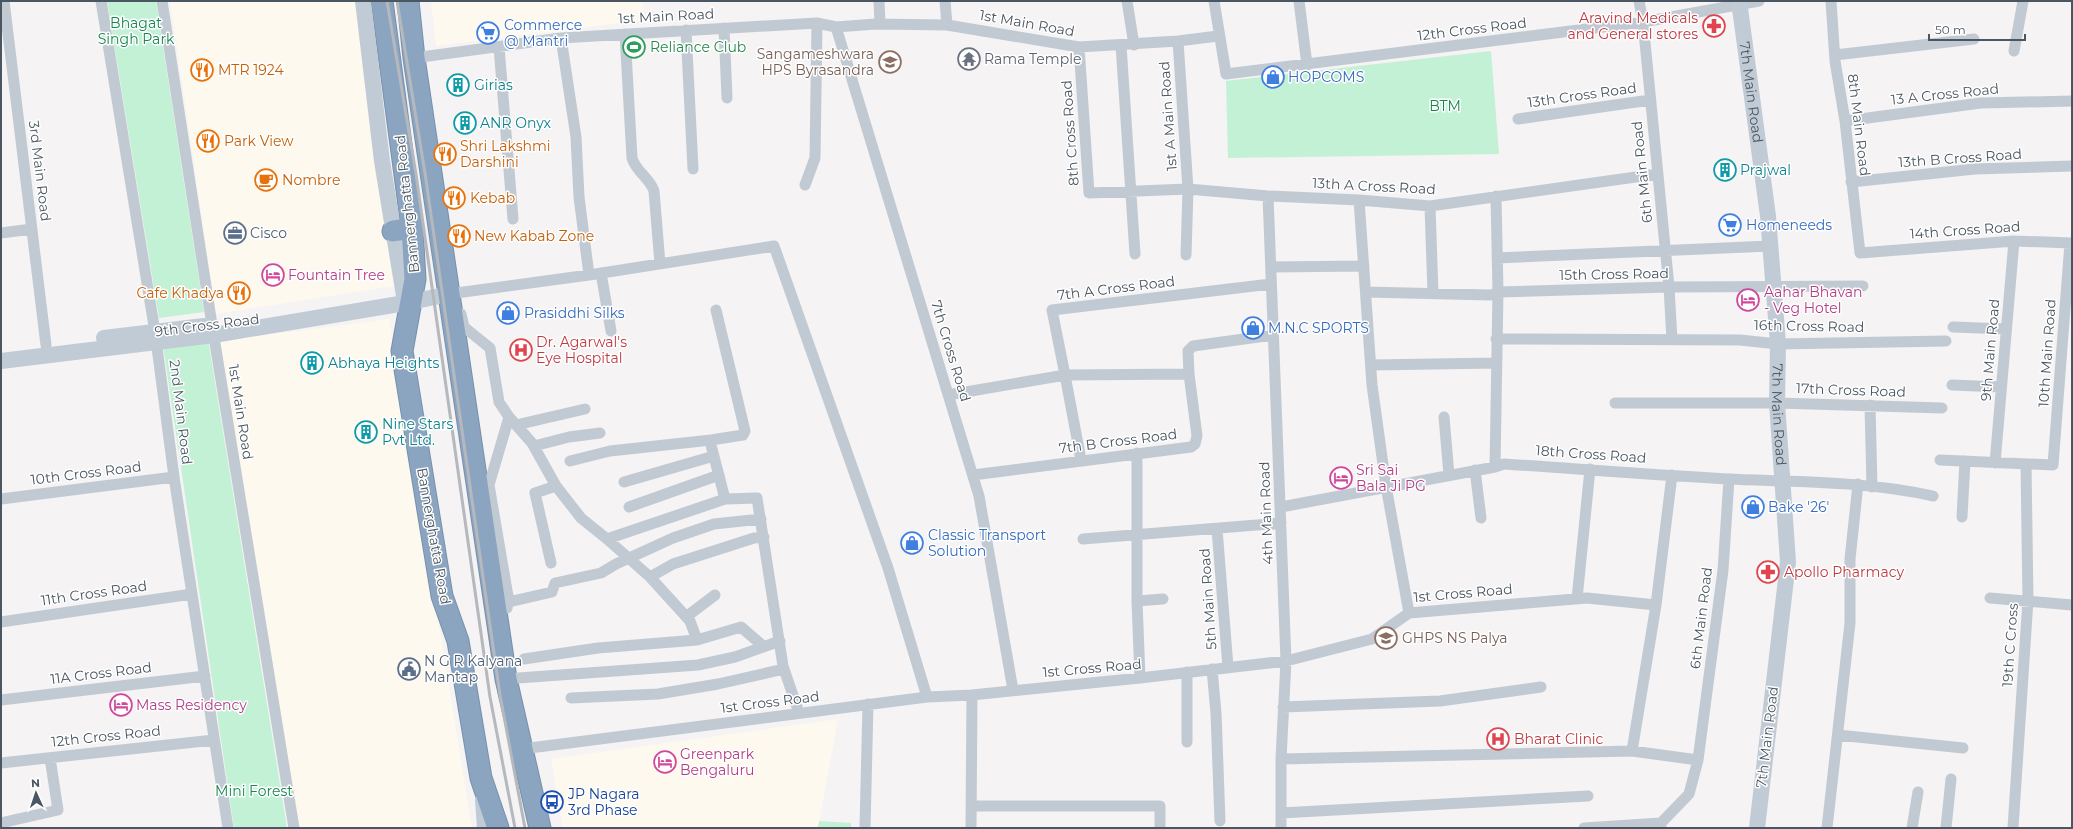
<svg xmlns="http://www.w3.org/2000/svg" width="2073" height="829" font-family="Montserrat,sans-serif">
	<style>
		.commercial { fill: #fdf9ef }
		.green { fill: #c3f1d5 }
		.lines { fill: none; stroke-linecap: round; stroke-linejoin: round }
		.highway-casing { stroke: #7690ad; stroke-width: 23 }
		.street { stroke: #c1cad2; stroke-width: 11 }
		.secondary { stroke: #c1cbd6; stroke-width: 16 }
		.highway { stroke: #8ba5c1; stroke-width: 21 }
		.rail { stroke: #b5b8bd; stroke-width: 3 }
		.labels { text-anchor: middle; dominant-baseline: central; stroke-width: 3; stroke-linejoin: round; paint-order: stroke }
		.street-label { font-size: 14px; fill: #4a5661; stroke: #fff }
		.health-label { font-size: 14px; fill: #be3a42; stroke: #fff; text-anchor: start }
		.park-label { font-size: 14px; fill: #17864f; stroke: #fff }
		.shop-label { font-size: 14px; fill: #366cbe; stroke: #fff; text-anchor: start }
		.leisure-label { font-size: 14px; fill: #27864d; stroke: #fff; text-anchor: start }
		.education-label { font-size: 14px; fill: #785e54; stroke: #fff; text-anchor: end }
		.worship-label { font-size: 14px; fill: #5b616d; stroke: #fff; text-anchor: start }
		.food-label { font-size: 14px; fill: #c56008; stroke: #fff; text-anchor: start }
		.culture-label { font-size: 14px; fill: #0d838f; stroke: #fff; text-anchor: start }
		.service-label { font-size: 14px; fill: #4e5e75; stroke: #fff; text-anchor: start }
		.hotel-label { font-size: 14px; fill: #b23c85; stroke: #fff; text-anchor: start }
		.transit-label { font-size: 14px; fill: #164399; stroke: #fff; text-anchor: start }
	</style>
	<rect width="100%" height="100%" fill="#f5f3f3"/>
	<path class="commercial" d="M170,1h186l39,285 -179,28z
		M431,1h211l3,19 -209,26z
		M389,319l83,509h-175l-78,-487z
		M838,719l-20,109h-255l-12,-69z"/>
	<path class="green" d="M107,1h49l48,311 -45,6z
		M1491,51l8,103 -271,4 -2,-77z
		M208,339l79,489h-53l-71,-483z
		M819,821l32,2v5h-33z"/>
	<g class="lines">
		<g class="highway-casing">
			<path id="highway" d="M382,1l30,227 3,51 -13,72 40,245 16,45 23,137 17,50
				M408,1l6,57 92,621 34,149
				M393,231l19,-3"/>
		</g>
		<path class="street" d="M4,1l42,344
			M101,1l54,331 19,145 54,351
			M162,1l50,324 82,503
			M879,1l1,23
			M945,1l2,24
			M1127,1l7,44
			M1214,1l12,73 417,-52 116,-21
			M1299,1l8,64
			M1639,1l4,21 26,265 3,53
			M1831,1l4,60 10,60 15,132 154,-12 58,2
			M836,27l143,469 34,194
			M724,28l3,70
			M686,30l7,139
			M625,34l7,124c4,14 18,20 22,33l6,73
			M561,38l15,99 3,60 10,78
			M1178,41l10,148 -2,66
			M1121,45l14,209
			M499,47l14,172
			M1079,47l10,146 99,-4 80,7 91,4 71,6 227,-32
			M2014,51l9,-50
			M1835,55l139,-16
			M414,58l147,-20 256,-15 19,4 40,-3 71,1 132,22 99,-6 40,-5
			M1518,119l132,-19
			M1845,121l136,-18 91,-2
			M1851,182l124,-13 97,-3
			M805,185l10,-27 2,-135
			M1268,196l18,465 -5,98v69
			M1359,200l13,185 14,101 23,127
			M1430,206l3,88
			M1,233l31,-4
			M1497,258l273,-12
			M1271,267l93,-1
			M601,273l10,58
			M1366,292l125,3 7,-3 171,-5 194,-1
			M449,294l140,-19 185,-29 114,322 39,129
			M716,310l29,121 -2,4 -32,5v5l14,54 32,-1 26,168 16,47
			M461,314l3,13 26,21 9,54 10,15 23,26 24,43 25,32 26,21 43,38 40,44 7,19
			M1953,327l53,2
			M1496,339l244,1 38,4 168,-3
			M1371,365l125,-2
			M1952,385l49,2
			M948,395l117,-20 -13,-65 219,-26
			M1615,403h162l165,5
			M1870,405l2,82
			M1444,417l5,58
			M516,425l69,-16
			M534,446l35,-9 31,-4
			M1137,453v148l3,77
			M1081,460l-16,-85 124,-1 -1,-23 5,-5 80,-11
			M1940,460l113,5 17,-222
			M570,461l40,-10 101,-11
			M1995,463l19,-222
			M1495,467l3,-175 -2,-96
			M1475,470l6,48
			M973,475l218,-28 4,-3 2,-8 -8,-62
			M624,482l90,-26
			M1,499l173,-22
			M629,507l90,-32
			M1281,507l214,-40 9,-3c75,5 149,11 224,15 69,3 137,2 205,17
			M1962,517l3,-56
			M1217,529l11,138
			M607,539l118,-40
			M1083,539l198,-16
			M551,563l-16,-70 21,-7
			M650,577l23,-13 81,-26 10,-1
			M1990,598l82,7
			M1577,599l13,-130
			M1137,601l26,-2
			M509,602l43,-10 3,-9 46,-10 15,-9 57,-26 41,-14 47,-5
			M507,608l2,-6 -20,-117 20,-68
			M686,617l29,-22
			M1,622l191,-28
			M524,659l74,-11 99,-8 44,-13 22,19
			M1212,669l4,44 4,108
			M1187,672v70
			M506,679l192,-14 37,-8 45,-16
			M571,698l87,-4 60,-10 66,-15
			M1,700l204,-24
			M1283,707l157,-6 101,-14
			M1838,735l125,13
			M522,749l405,-52 45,-2 168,-17 146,-17 86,-22 37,-26 178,-15 69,7
			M1632,751l24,-146 16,-130
			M1281,759l351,-8 66,9
			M1,763l213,-23
			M971,806h189v22
			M1281,813l307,-17
			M1,823l57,-13 -8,-52
			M865,828l3,-124
			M971,828l1,-133
			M1584,828l77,-5
			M1661,828v-5l28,-29 9,-34 25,-190 6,-91
			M1827,828l23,-205v-64l8,-75
			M1912,828l6,-36
			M1946,828l5,-49
			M2013,828l15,-228 -2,-136"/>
		<g class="secondary">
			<path d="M363,1l19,160 22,135"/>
			<path id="s1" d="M1739,1l29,215 10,128 -1,59 11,159 -31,266"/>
			<path d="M104,338l100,-12"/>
			<path d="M1,361l213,-26 197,-33 38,-8"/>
			<path d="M483,800l2,28"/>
		</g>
		<use href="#highway" class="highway"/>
		<path class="rail" d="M387,1l29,173 74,523 25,131
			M397,1l28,172 75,522 25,133"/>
	</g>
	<defs>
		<g id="pharmacy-ring" transform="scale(1.15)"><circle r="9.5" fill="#fff" stroke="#e0444e" stroke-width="1.5"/><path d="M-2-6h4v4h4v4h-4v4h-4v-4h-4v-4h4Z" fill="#e0444e"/></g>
		<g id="supermarket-ring" transform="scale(1.15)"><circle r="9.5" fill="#fff" stroke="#3f7fe0" stroke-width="1.5"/><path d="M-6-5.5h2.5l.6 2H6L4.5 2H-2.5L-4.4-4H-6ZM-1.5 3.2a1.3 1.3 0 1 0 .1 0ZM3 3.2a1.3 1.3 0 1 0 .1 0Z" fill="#3f7fe0"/></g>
		<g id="stadium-ring" transform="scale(1.15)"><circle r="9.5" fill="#fff" stroke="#2e9e5b" stroke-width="1.5"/><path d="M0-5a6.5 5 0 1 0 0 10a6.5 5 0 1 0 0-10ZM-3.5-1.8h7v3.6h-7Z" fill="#2e9e5b"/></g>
		<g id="temple-ring" transform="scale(1.15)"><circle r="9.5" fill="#fff" stroke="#6b7280" stroke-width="1.5"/><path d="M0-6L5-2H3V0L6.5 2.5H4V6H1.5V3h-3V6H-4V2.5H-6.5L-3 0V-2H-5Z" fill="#6b7280"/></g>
		<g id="school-ring" transform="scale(1.15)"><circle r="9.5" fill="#fff" stroke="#8d6e63" stroke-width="1.5"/><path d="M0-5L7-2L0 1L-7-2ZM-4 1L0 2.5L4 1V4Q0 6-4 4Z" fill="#8d6e63"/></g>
		<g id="restaurant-ring" transform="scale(1.15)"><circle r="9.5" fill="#fff" stroke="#e8710a" stroke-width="1.5"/><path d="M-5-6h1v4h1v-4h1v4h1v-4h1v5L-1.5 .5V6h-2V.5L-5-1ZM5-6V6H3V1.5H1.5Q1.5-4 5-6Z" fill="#e8710a"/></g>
		<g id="shop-ring" transform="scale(1.15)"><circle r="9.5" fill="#fff" stroke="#3f7fe0" stroke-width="1.5"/><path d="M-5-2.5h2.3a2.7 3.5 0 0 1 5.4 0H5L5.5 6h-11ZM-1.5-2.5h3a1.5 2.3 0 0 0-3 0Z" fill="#3f7fe0"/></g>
		<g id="building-ring" transform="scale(1.15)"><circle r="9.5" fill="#fff" stroke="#0f9aa8" stroke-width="1.5"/><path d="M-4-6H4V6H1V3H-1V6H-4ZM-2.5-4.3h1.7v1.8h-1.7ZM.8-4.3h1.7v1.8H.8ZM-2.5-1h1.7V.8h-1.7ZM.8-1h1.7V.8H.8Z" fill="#0f9aa8"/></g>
		<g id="cafe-ring" transform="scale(1.15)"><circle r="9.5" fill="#fff" stroke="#e8710a" stroke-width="1.5"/><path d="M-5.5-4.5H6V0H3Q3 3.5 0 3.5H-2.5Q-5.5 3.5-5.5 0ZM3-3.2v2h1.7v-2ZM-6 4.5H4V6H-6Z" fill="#e8710a"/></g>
		<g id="office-ring" transform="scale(1.15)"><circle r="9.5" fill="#fff" stroke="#5c6f8a" stroke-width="1.5"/><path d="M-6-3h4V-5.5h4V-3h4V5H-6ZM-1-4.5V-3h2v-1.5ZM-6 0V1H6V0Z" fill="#5c6f8a"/></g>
		<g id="hotel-ring" transform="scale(1.15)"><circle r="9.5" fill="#fff" stroke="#d1479c" stroke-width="1.5"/><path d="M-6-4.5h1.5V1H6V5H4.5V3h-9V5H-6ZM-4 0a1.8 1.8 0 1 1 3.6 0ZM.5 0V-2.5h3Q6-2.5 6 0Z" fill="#d1479c"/></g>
		<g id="hospital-ring" transform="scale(1.15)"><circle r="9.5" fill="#fff" stroke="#e0444e" stroke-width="1.5"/><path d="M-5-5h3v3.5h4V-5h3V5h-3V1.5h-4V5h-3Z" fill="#e0444e"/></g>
		<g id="civic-ring" transform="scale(1.15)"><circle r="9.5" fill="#fff" stroke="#5c6f8a" stroke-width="1.5"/><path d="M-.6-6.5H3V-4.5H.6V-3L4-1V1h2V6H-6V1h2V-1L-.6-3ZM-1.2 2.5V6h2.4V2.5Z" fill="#5c6f8a"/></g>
		<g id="bus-ring" transform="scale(1.15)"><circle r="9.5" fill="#fff" stroke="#1a4fb4" stroke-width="1.5"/><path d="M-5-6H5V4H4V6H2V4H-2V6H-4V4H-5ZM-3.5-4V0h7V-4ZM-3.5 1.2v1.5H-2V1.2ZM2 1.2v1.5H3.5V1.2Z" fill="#1a4fb4"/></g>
	</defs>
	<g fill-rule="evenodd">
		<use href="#pharmacy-ring" x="1714" y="26"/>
		<use href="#supermarket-ring" x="488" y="33"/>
		<use href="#stadium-ring" x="634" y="47"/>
		<use href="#temple-ring" x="969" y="59"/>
		<use href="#school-ring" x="890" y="62"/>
		<use href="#restaurant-ring" x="202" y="70"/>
		<use href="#shop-ring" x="1273" y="77"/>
		<use href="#building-ring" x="458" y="85"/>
		<use href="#building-ring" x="465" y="123"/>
		<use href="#restaurant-ring" x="208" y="141"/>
		<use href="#restaurant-ring" x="445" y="154"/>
		<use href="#building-ring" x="1725" y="170"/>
		<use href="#cafe-ring" x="266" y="180"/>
		<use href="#restaurant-ring" x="454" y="198"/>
		<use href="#supermarket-ring" x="1730" y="225"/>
		<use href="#office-ring" x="235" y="233"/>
		<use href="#restaurant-ring" x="459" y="236"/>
		<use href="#hotel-ring" x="273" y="275"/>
		<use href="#restaurant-ring" x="239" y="293"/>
		<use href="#hotel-ring" x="1748" y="300"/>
		<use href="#shop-ring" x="508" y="313"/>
		<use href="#shop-ring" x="1253" y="328"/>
		<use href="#hospital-ring" x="521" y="350"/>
		<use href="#building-ring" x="312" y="363"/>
		<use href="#building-ring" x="366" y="432"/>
		<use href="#hotel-ring" x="1341" y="478"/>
		<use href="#shop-ring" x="1753" y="507"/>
		<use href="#shop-ring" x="912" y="543"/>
		<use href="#pharmacy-ring" x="1768" y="572"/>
		<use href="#school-ring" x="1386" y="638"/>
		<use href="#civic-ring" x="409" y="669"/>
		<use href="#hotel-ring" x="121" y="705"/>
		<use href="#hospital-ring" x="1498" y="739"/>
		<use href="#hotel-ring" x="665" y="762"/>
		<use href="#bus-ring" x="552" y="802"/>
	</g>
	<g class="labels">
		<g class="street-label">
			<text transform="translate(666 16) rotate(-3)">1st Main Road</text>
			<text transform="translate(1027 23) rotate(10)">1st Main Road</text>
			<text transform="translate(1472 29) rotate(-7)">12th Cross Road</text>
			<text stroke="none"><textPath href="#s1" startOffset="92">7th Main Road</textPath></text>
			<text transform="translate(1945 94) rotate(-6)">13 A Cross Road</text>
			<text transform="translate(1582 95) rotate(-8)">13th Cross Road</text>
			<text transform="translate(1168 116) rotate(-94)">1st A Main Road</text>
			<text transform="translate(1859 125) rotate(83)">8th Main Road</text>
			<text transform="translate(1070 133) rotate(-94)">8th Cross Road</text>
			<text transform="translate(1960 158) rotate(-4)">13th B Cross Road</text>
			<text transform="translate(40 171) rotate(83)">3rd Main Road</text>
			<text transform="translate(1642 172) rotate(-96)">6th Main Road</text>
			<text transform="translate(1374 186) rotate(3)">13th A Cross Road</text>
			<text transform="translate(407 204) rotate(-96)">Bannerghatta Road</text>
			<text transform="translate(1965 230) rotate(-4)">14th Cross Road</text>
			<text transform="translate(1614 274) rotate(-1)">15th Cross Road</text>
			<text transform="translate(1116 288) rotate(-7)">7th A Cross Road</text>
			<text transform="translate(207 325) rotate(-7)">9th Cross Road</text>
			<text transform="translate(1809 326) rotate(1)">16th Cross Road</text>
			<text transform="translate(1990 350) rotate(-85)">9th Main Road</text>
			<text transform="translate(951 351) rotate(73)">7th Cross Road</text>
			<text transform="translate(2047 353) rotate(-86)">10th Main Road</text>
			<text transform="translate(1851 390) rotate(2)">17th Cross Road</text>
			<text transform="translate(181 412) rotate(83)">2nd Main Road</text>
			<text transform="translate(241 412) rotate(81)">1st Main Road</text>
			<text stroke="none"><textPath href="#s1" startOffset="416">7th Main Road</textPath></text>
			<text transform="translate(1118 441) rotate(-7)">7th B Cross Road</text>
			<text transform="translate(1591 454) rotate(4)">18th Cross Road</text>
			<text transform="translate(86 473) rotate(-7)">10th Cross Road</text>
			<text transform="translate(1266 513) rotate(-92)">4th Main Road</text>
			<text transform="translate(434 536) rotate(80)">Bannerghatta Road</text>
			<text transform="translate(94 593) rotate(-8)">11th Cross Road</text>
			<text transform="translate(1463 593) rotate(-5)">1st Cross Road</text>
			<text transform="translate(1208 599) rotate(-94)">5th Main Road</text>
			<text transform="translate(1701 618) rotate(-83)">6th Main Road</text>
			<text transform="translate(2010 645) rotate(-86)">19th C Cross</text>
			<text transform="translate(1092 668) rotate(-5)">1st Cross Road</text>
			<text transform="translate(101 673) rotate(-7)">11A Cross Road</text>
			<text transform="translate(770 702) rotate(-7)">1st Cross Road</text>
			<text transform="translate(106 736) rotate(-6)">12th Cross Road</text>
			<text transform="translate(1767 737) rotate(-83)">7th Main Road</text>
		</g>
		<g class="health-label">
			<text x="1698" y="18" text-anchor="end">Aravind Medicals<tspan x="1698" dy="16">and General stores</tspan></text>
			<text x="536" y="342">Dr. Agarwal's<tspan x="536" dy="16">Eye Hospital</tspan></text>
			<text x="1784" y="572">Apollo Pharmacy</text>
			<text x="1514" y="739">Bharat Clinic</text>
		</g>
		<g class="park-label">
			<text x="136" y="23">Bhagat<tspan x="136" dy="16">Singh Park</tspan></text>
			<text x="1445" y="106">BTM</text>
			<text x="254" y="791">Mini Forest</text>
		</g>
		<g class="shop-label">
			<text x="504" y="25">Commerce<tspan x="504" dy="16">@ Mantri</tspan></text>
			<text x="1288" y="77">HOPCOMS</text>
			<text x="1746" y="225">Homeneeds</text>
			<text x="524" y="313">Prasiddhi Silks</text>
			<text x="1268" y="328">M.N.C SPORTS</text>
			<text x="1768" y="507">Bake '26'</text>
			<text x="928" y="535">Classic Transport<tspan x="928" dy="16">Solution</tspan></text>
		</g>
		<g class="leisure-label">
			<text x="650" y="47">Reliance Club</text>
		</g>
		<g class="education-label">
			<text x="874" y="54">Sangameshwara<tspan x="874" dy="16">HPS Byrasandra</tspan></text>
			<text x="1402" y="638" text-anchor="start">GHPS NS Palya</text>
		</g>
		<g class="worship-label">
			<text x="984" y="59">Rama Temple</text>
		</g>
		<g class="food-label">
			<text x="218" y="70">MTR 1924</text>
			<text x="224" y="141">Park View</text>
			<text x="460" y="146">Shri Lakshmi<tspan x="460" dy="16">Darshini</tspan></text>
			<text x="282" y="180">Nombre</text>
			<text x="470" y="198">Kebab</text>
			<text x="474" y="236">New Kabab Zone</text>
			<text x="224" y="293" text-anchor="end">Cafe Khadya</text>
		</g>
		<g class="culture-label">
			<text x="474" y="85">Girias</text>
			<text x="480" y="123">ANR Onyx</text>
			<text x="1740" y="170">Prajwal</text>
			<text x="328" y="363">Abhaya Heights</text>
			<text x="382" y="424">Nine Stars<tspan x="382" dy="16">Pvt Ltd.</tspan></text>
		</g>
		<g class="service-label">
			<text x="250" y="233">Cisco</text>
			<text x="424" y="661">N G R Kalyana<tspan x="424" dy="16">Mantap</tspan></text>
		</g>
		<g class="hotel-label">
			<text x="288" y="275">Fountain Tree</text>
			<text x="1764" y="292">Aahar Bhavan<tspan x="1764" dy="16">- Veg Hotel</tspan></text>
			<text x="1356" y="470">Sri Sai<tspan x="1356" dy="16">Bala Ji PG</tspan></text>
			<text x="136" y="705">Mass Residency</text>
			<text x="680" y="754">Greenpark<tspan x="680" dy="16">Bengaluru</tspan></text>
		</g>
		<g class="transit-label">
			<text x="568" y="794">JP Nagara<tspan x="568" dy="16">3rd Phase</tspan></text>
		</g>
	</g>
	<rect width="2073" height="829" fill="none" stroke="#4a5661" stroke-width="4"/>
	<g transform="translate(36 793) rotate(357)" stroke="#ffffff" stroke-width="3" paint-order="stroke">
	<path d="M0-3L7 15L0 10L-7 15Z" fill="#4a5661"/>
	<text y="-6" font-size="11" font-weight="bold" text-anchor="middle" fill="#4a5661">N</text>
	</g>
	<path d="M1929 34v6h96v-6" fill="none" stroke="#4a5661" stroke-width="2"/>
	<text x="1935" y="34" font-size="12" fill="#4a5661" stroke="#ffffff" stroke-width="3" paint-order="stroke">50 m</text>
</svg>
